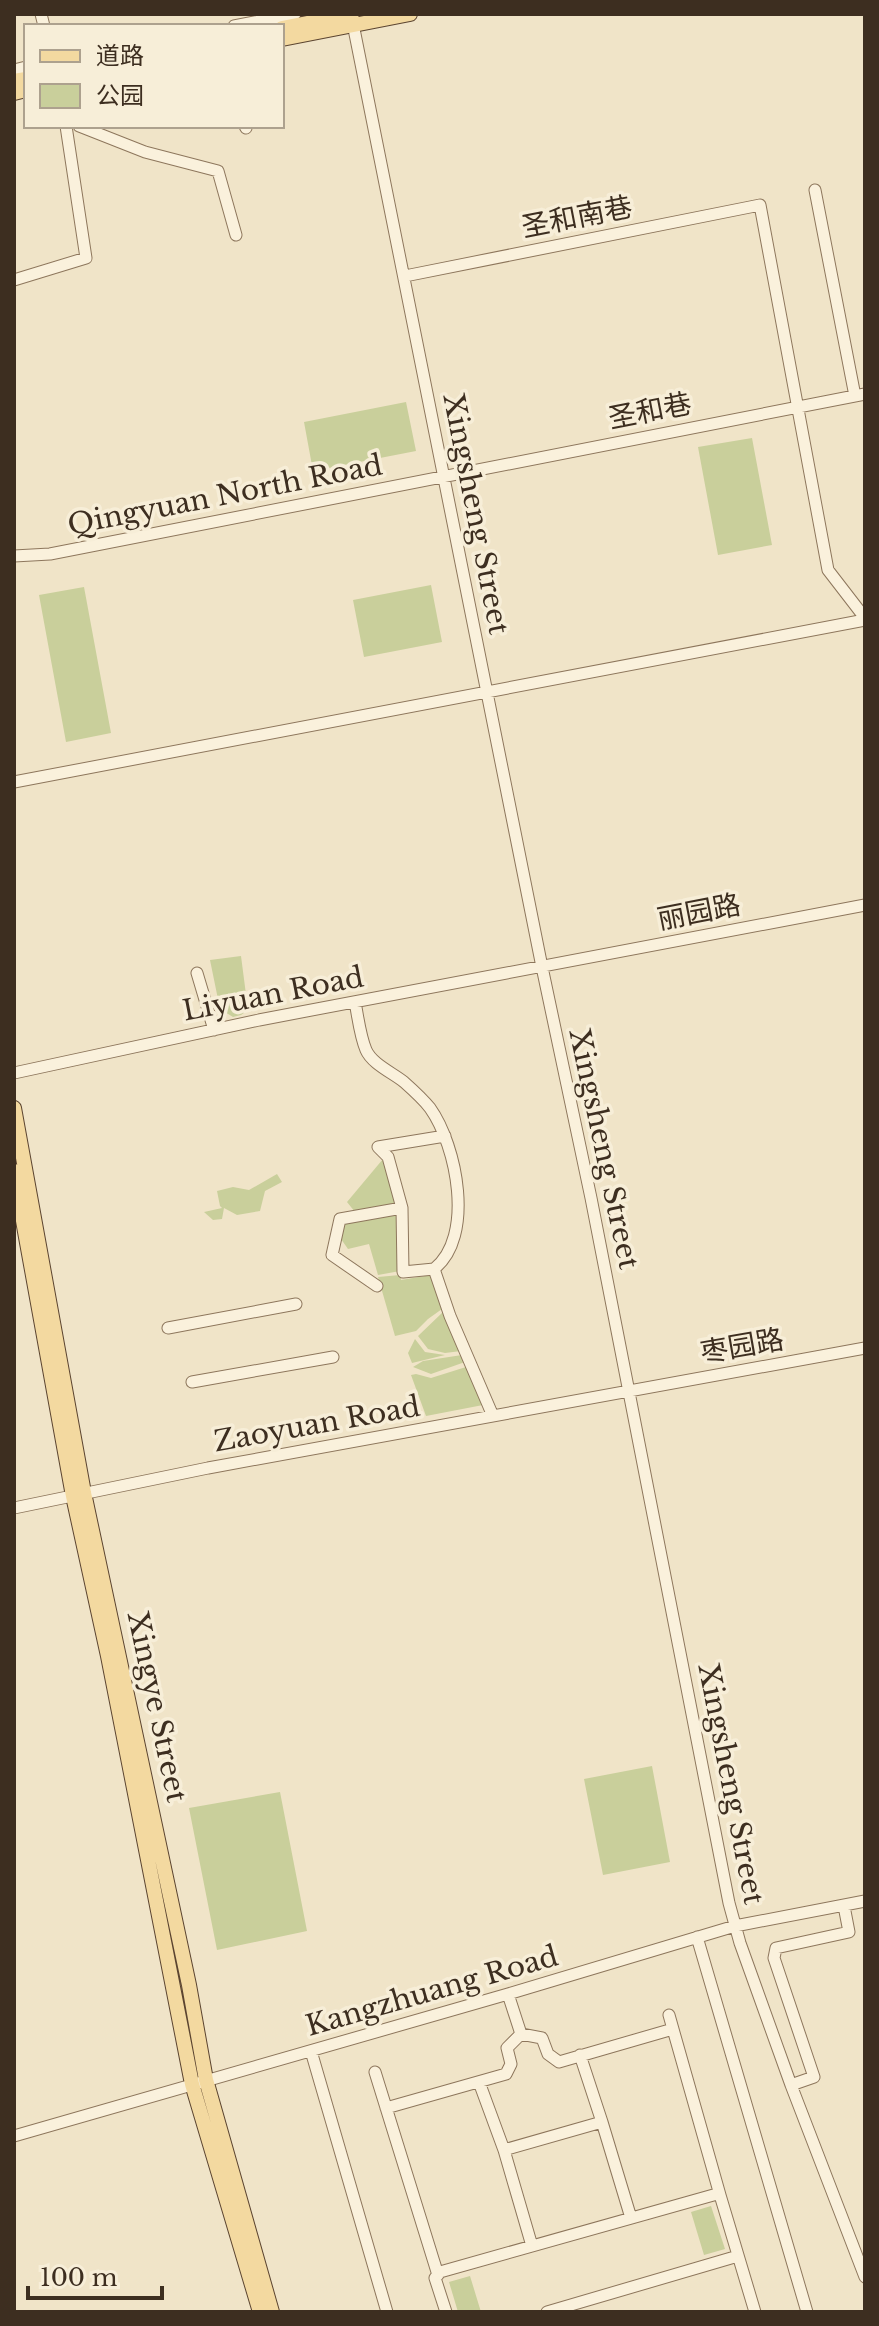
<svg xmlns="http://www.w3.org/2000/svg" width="879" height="2326" font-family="'Libre Baskerville','Noto Sans SC',serif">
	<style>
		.green { fill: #c9cf9b }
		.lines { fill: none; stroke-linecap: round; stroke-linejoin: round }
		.minor-casing { stroke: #8d765c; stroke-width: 13 }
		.major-casing { stroke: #5b4430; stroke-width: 16 }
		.minor { stroke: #faf1dc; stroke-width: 11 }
		.major { stroke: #f3d9a0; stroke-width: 14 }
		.labels { text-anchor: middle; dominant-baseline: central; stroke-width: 7; stroke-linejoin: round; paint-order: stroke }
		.street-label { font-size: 28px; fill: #3d2e20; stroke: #f7eed8 }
	</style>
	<rect width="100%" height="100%" fill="#f0e4c8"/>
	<path class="green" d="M406,402l10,49 -103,20 -9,-49z
		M752,438l20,107 -54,10 -20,-108z
		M431,585l11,57 -78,15 -11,-57z
		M84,587l27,146 -45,9 -27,-147z
		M241,956l7,54 -7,5 -8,2 -13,-8 -10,-49z
		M383,1159l16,45 -44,8 -8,-10z
		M277,1174l5,8 -17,9 -5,20 -23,4 -13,-7 -2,11 -9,1 -9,-8 18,-4 -2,-2 -3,-15 16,-4 16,3z
		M400,1211v60l-22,4 -9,-31 -21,5 -7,-10 4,-16z
		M400,1275l1,5 30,-5 11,34 -14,10 -12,12 -21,5 -17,-59z
		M443,1312l18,39 -16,2 -17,-4 -10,-13z
		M415,1339l10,13 20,3 -33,8 -4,-10z
		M462,1355l3,7 -34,12 -18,-7 10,-6z
		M466,1367l17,38 -57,11 -15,-41 5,-1 15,4z
		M652,1766l18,96 -67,13 -19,-96z
		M280,1792l27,139 -90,19 -28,-142z
		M711,2206l14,43 -21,6 -13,-43z
		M470,2276l11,36h-23l-9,-30z"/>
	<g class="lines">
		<g class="minor-casing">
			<path id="minor" d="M41,14l3,12
				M352,19l190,948 49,231 138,705 11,40 51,142 74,192
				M234,26l61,-12
				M14,70l12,-3
				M79,126l66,26 73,19 18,64
				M245,126l1,2
				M815,190l40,206
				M405,276l355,-71 68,365 37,48
				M14,280l72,-22 -20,-132
				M14,556l36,-2 815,-160
				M14,782l851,-162
				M197,973l17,57
				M355,1002c3,15 5,34 11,48 6,14 27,23 38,32 9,8 19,17 26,26 27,38 45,129 4,161l16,47 43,100
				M14,1073l245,-53 606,-115
				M378,1147l67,-11
				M402,1208l1,64 31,-3
				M377,1286l-45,-31 8,-36 62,-11 -14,-51 -10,-10
				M168,1328l128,-24
				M192,1382l141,-25
				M14,1508l194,-40 657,-120
				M697,1937l110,375
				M508,1994l13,40
				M669,2015l51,180
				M311,2051l76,261
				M580,2055l22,67
				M375,2072l63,203
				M479,2082l25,68
				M791,2085l23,-8 -40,-119 2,-10 73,-16 -5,-26
				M386,2108l120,-34 5,-10 -4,-16 14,-14 21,4 6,16 11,8 114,-33
				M14,2136l494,-142 227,-68 130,-25
				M532,2246l-28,-96 98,-28 29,96
				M446,2312l-11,-34 5,-6 277,-78 3,1 35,117
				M547,2312l191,-56"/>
		</g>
		<g class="major-casing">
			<path id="major" d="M282,28l70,-14
				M282,39l128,-25
				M14,81l12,-2
				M14,93l12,-3
				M14,1108l70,385 105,492 17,95 66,232
				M14,1171l59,325 35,160 84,428 68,228"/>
		</g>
		<use href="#minor" class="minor"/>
		<use href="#major" class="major"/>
	</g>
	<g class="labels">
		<g class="street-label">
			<text transform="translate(577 217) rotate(-11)">圣和南巷</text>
			<text transform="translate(650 411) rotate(-11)">圣和巷</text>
			<text transform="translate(225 495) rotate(-11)">Qingyuan North Road</text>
			<text transform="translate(476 514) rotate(79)">Xingsheng Street</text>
			<text transform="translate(699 912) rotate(-11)">丽园路</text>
			<text transform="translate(273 994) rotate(-11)">Liyuan Road</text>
			<text transform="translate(604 1149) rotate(78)">Xingsheng Street</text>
			<text transform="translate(742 1346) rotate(-10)">枣园路</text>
			<text transform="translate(317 1424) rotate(-10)">Zaoyuan Road</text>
			<text transform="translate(157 1707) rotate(78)">Xingye Street</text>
			<text transform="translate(731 1784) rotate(79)">Xingsheng Street</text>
			<text transform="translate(432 1991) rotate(-16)">Kangzhuang Road</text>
		</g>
	</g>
	<rect width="879" height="2326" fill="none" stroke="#3d2e20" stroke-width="32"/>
	<rect x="24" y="24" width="260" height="104" fill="#f7eed8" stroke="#ada18e" stroke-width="2"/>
	<rect x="40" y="50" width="40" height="12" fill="#f3d9a0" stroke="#ada18e" stroke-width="2"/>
	<text x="96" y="64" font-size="24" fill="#3d2e20">道路</text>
	<rect x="40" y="84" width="40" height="24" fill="#c9cf9b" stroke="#ada18e" stroke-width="2"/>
	<text x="96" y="104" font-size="24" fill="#3d2e20">公园</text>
	<path d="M28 2286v12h134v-12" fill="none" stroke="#3d2e20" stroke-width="4"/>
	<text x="40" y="2286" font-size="24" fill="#3d2e20" stroke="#f7eed8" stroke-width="6" paint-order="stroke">100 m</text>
</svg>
